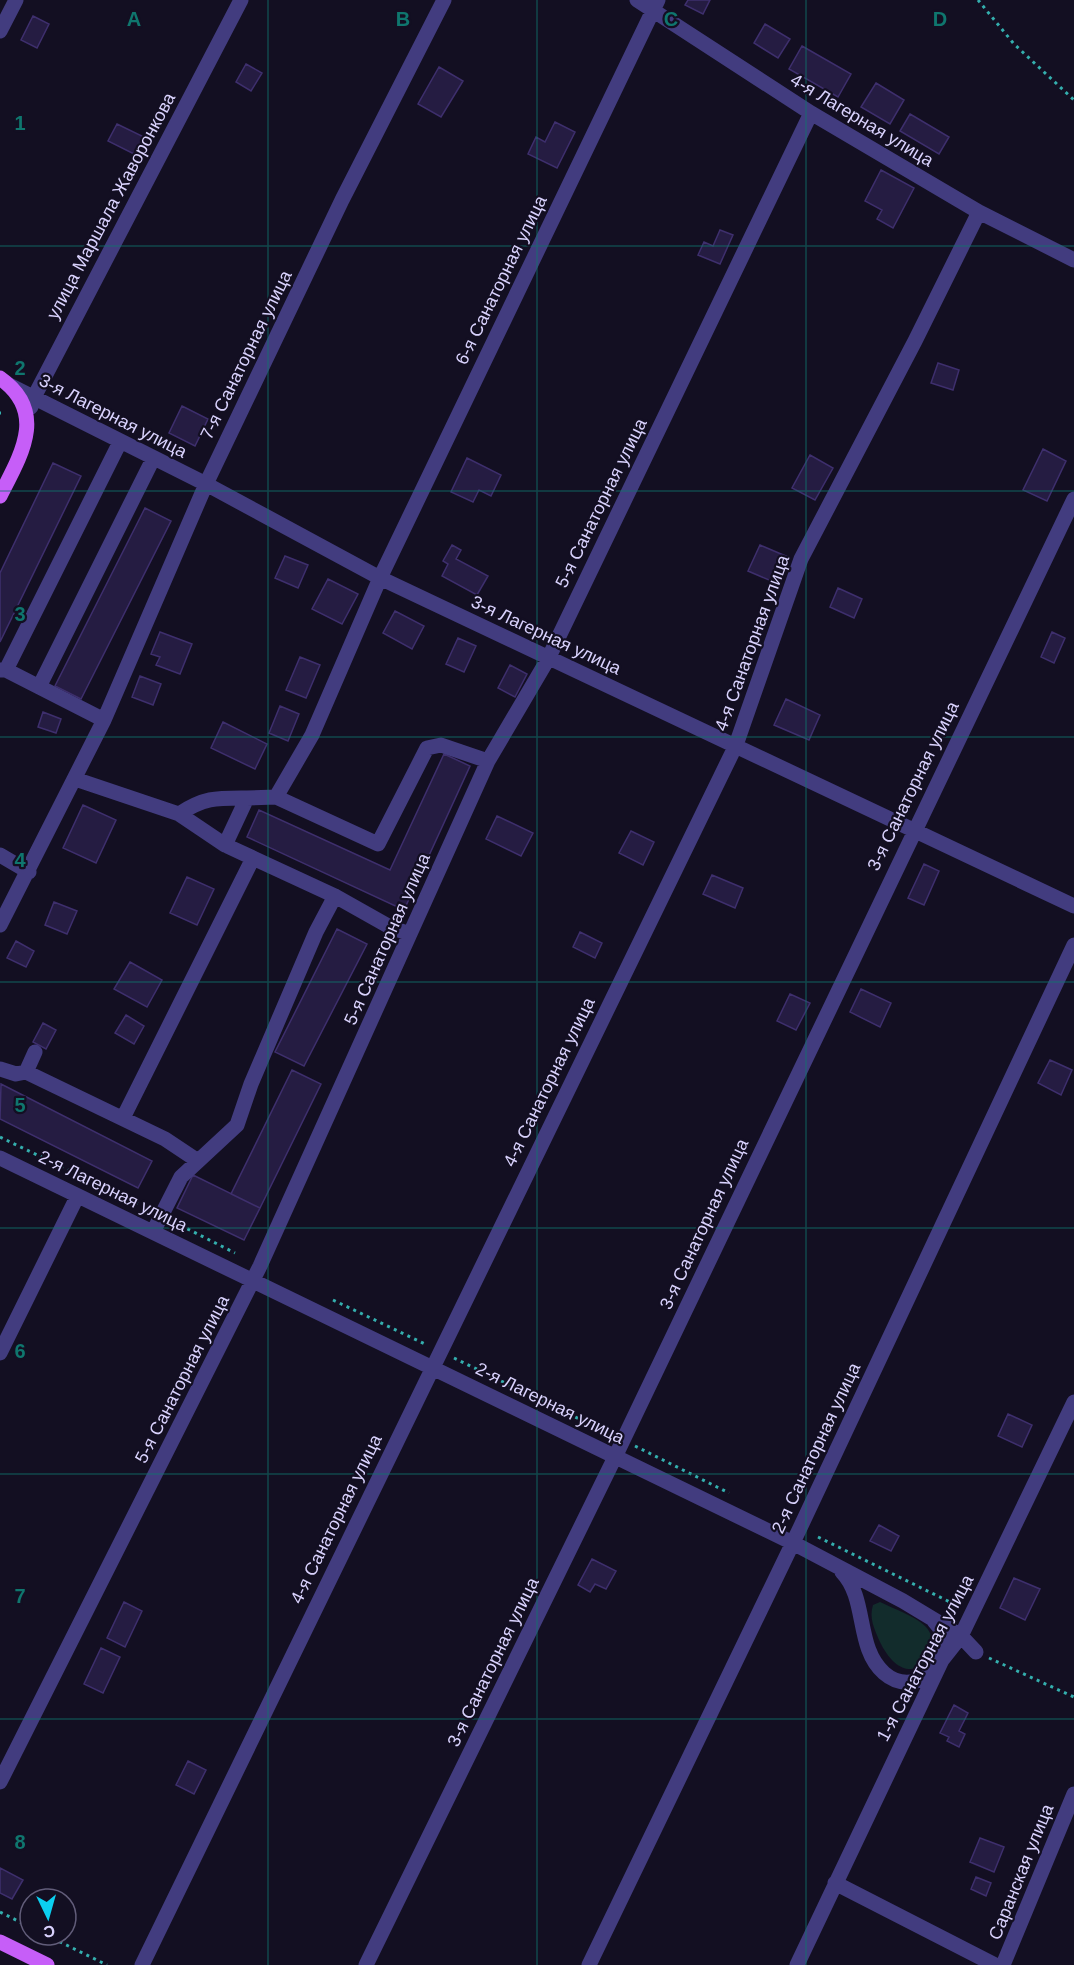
<svg xmlns="http://www.w3.org/2000/svg" width="1074" height="1965" font-family="Helvetica,sans-serif">
	<style>
		.green { fill: #122c2c }
		.building { fill: #251c42; stroke: #3e2f6d; stroke-width: 1.5 }
		.lines { fill: none; stroke-linecap: round; stroke-linejoin: round }
		.path { stroke: #34afae; stroke-width: 3; stroke-dasharray: 3 4.5; stroke-linecap: butt }
		.minor { stroke: #423c7f; stroke-width: 15 }
		.major { stroke: #c65ef8; stroke-width: 15 }
		.grid { fill: none; stroke: #0f766e; stroke-width: 1.5; stroke-opacity: 0.55 }
		.labels { text-anchor: middle; dominant-baseline: central; stroke-width: 4.5; stroke-linejoin: round; paint-order: stroke }
		.street-label { font-size: 18px; fill: #d9d2fd; stroke: #130f22 }
		.grid-label { font-size: 20px; text-anchor: middle; font-weight: bold; fill: #0f766e; stroke: #130f22; stroke-width: 4.5; stroke-linejoin: round; paint-order: stroke }
	</style>
	<rect width="100%" height="100%" fill="#130f22"/>
	<path class="green" d="M880,1602c14,7 33,13 45,24 24,23 -17,76 -46,14 -5,-12 -10,-22 -6,-35z"/>
	<path class="building" d="M688,0h22l-7,14 -18,-9z
		M33,16l16,8 -12,24 -16,-8z
		M765,24l25,15 -12,19 -24,-15z
		M802,46l49,28 -13,23 -49,-28z
		M246,64l16,9 -11,18 -15,-9z
		M439,67l24,14 -22,36 -23,-13z
		M876,83l28,17 -14,24 -29,-17z
		M910,114l39,23 -10,17 -39,-23z
		M555,122l20,10 -18,36 -29,-14 8,-17 9,5z
		M117,124l27,13 -8,18 -28,-14z
		M881,170l33,18 -21,40 -16,-9 5,-9 -17,-9z
		M720,230l13,5 -13,29 -22,-9 6,-13 9,4z
		M938,363l21,7 -6,20 -22,-7z
		M182,406l26,13 -13,27 -26,-13z
		M1043,449l23,12 -19,40 -24,-11z
		M810,455l23,13 -18,32 -23,-12z
		M467,458l34,17 -10,21 -12,-6 -6,12 -22,-10z
		M53,463l28,13 -81,166v-69z
		M145,508l26,13 -90,178 -26,-13z
		M452,545l9,5 -5,9 32,17 -11,19 -35,-19 6,-12 -5,-3z
		M760,545l28,12 -12,26 -28,-12z
		M285,556l23,9 -10,23 -23,-10z
		M328,579l30,15 -16,30 -30,-15z
		M838,588l24,11 -8,19 -24,-11z
		M395,611l29,15 -12,23 -29,-16z
		M160,632l32,12 -12,30 -24,-9 4,-8 -9,-3z
		M1052,632l13,6 -11,25 -13,-6z
		M458,638l18,8 -12,26 -18,-8z
		M300,657l20,8 -14,33 -20,-8z
		M510,665l17,9 -12,23 -17,-9z
		M140,676l21,8 -8,21 -21,-8z
		M786,699l34,16 -11,25 -35,-15z
		M280,706l19,8 -11,27 -19,-8z
		M43,712l18,7 -5,14 -18,-6z
		M223,722l44,22 -12,25 -44,-21z
		M444,754l26,12 -66,144 -157,-73 12,-27 131,60z
		M83,805l33,15 -20,43 -33,-15z
		M497,816l36,17 -12,23 -35,-17z
		M631,831l23,11 -11,23 -24,-12z
		M924,864l15,7 -15,34 -16,-7z
		M712,875l31,13 -8,20 -32,-14z
		M187,877l27,12 -17,36 -27,-12z
		M54,902l23,9 -10,23 -22,-9z
		M337,929l30,15 -63,122 -29,-14z
		M580,932l22,11 -7,15 -22,-11z
		M16,941l18,10 -8,16 -19,-9z
		M130,962l32,18 -15,27 -33,-18z
		M861,989l30,14 -11,24 -30,-15z
		M790,994l20,9 -14,27 -19,-9z
		M126,1015l18,11 -10,18 -19,-11z
		M43,1023l13,7 -10,19 -13,-7z
		M1050,1060l22,10 -11,25 -23,-12z
		M292,1070l29,14 -61,124 -29,-14z
		M1,1084l151,77 -14,27 -138,-69z
		M193,1175l67,33 -16,32 -67,-32z
		M1008,1414l24,11 -10,22 -24,-11z
		M879,1525l20,11 -8,15 -21,-10z
		M592,1559l24,12 -10,18 -11,-5 -5,8 -12,-7z
		M1014,1578l26,11 -15,31 -25,-12z
		M124,1602l18,9 -17,36 -18,-9z
		M101,1648l19,9 -17,36 -19,-9z
		M954,1705l14,8 -9,18 6,3 -6,13 -12,-6 2,-4 -9,-4z
		M188,1761l18,9 -12,24 -18,-9z
		M980,1838l24,9 -10,25 -24,-10z
		M0,1868l23,12 -11,19 -12,-6z
		M976,1877l15,6 -5,13 -15,-7z"/>
	<g class="lines">
		<path class="path" d="M978,0l36,44 60,56
			M0,413h1
			M0,1137l149,72
			M174,1222l61,31
			M333,1300l94,45
			M454,1358l156,76
			M635,1446l94,47
			M818,1537l142,70
			M989,1658l85,39
			M0,1912l30,15
			M46,1935l61,30"/>
		<path class="minor" d="M637,0l174,113 168,99 95,48
			M0,31l16,-31
			M9,385l197,99 174,94 694,328
			M31,407l2,-8 208,-399
			M0,670h6l114,-228
			M6,670l98,50
			M39,687l114,-228
			M488,761l-47,-16 -14,3 -49,96 -102,-47 36,-62 68,-157 278,-578
			M75,779l104,35
			M276,797l-29,1 -22,47 110,51 55,31 20,7
			M225,845l-46,-31c26,-17 38,-16 68,-16
			M0,855l29,17
			M0,925l104,-205 102,-236 136,-284 102,-200
			M35,1052l-9,20 139,67 33,22
			M0,1069l16,5 10,-2
			M123,1118l130,-260
			M0,1158l793,385 110,58 58,35 15,16
			M153,1232l28,-55 56,-52 14,-41 65,-152 19,-36
			M0,1353l77,-156
			M842,1572c26,27 13,75 42,101 34,30 81,-20 50,-52
			M0,1782l260,-516 228,-505 60,-102 263,-546
			M835,1883l160,82
			M142,1965l594,-1220 65,-186 114,-218 64,-129
			M366,1965l249,-508 459,-958
			M589,1965l211,-437 274,-583
			M797,1965l145,-305 19,-24 113,-234
			M1003,1965l71,-171"/>
		<path class="major" d="M0,378c48,34 21,77 0,118
			M0,1942l47,23"/>
	</g>
	<path class="grid" d="M268,0v1965M537,0v1965M806,0v1965M0,246h1074M0,491h1074M0,737h1074M0,982h1074M0,1228h1074M0,1474h1074M0,1719h1074"/>
	<g class="labels">
		<g class="street-label">
			<text transform="translate(862 120) rotate(31)">4-я Лагерная улица</text>
			<text transform="translate(111 206) rotate(-62)">улица Маршала Жаворонкова</text>
			<text transform="translate(501 280) rotate(-64)">6-я Санаторная улица</text>
			<text transform="translate(246 355) rotate(-64)">7-я Санаторная улица</text>
			<text transform="translate(113 416) rotate(27)">3-я Лагерная улица</text>
			<text transform="translate(601 503) rotate(-64)">5-я Санаторная улица</text>
			<text transform="translate(546 635) rotate(25)">3-я Лагерная улица</text>
			<text transform="translate(752 643) rotate(-70)">4-я Санаторная улица</text>
			<text transform="translate(913 786) rotate(-64)">3-я Санаторная улица</text>
			<text transform="translate(387 939) rotate(-66)">5-я Санаторная улица</text>
			<text transform="translate(549 1082) rotate(-64)">4-я Санаторная улица</text>
			<text transform="translate(113 1191) rotate(26)">2-я Лагерная улица</text>
			<text transform="translate(704 1224) rotate(-65)">3-я Санаторная улица</text>
			<text transform="translate(182 1379) rotate(-63)">5-я Санаторная улица</text>
			<text transform="translate(550 1403) rotate(26)">2-я Лагерная улица</text>
			<text transform="translate(816 1448) rotate(-65)">2-я Санаторная улица</text>
			<text transform="translate(336 1519) rotate(-64)">4-я Санаторная улица</text>
			<text transform="translate(925 1658) rotate(-62)">1-я Санаторная улица</text>
			<text transform="translate(493 1662) rotate(-64)">3-я Санаторная улица</text>
			<text transform="translate(1021 1872) rotate(-68)">Саранская улица</text>
		</g>
	</g>
	<g class="grid-label">
		<text x="134" y="26">A</text>
		<text x="403" y="26">B</text>
		<text x="671" y="26">C</text>
		<text x="940" y="26">D</text>
		<text x="20" y="130">1</text>
		<text x="20" y="375">2</text>
		<text x="20" y="621">3</text>
		<text x="20" y="867">4</text>
		<text x="20" y="1112">5</text>
		<text x="20" y="1358">6</text>
		<text x="20" y="1603">7</text>
		<text x="20" y="1849">8</text>
	</g>
	<g transform="translate(48 1917) rotate(175)"><circle r="28" fill="#130f22" stroke="#625d7a" stroke-width="1.5"/>
	<path d="M0-4.5L10 22L0 15L-10 22Z" fill="#0bcff0"/>
	<text y="-9" font-size="16" font-weight="bold" text-anchor="middle" fill="#d9d2fd">С</text>
	</g>
</svg>
